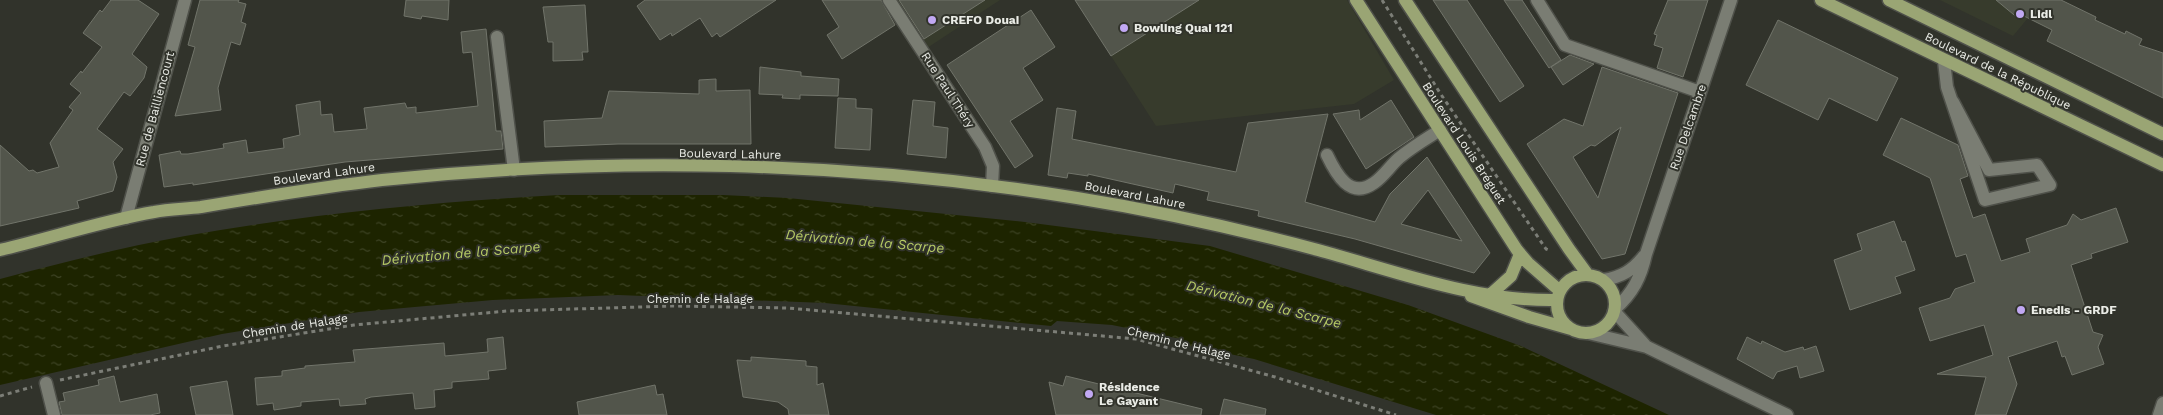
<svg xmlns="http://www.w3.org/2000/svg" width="2163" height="415" font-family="'Work Sans',sans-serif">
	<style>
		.built { fill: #373b2c }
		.water { fill: url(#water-ripples) }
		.building { fill: #52554b; stroke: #71746a; fill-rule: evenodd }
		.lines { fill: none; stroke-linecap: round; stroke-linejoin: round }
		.minor-casing { stroke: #4f514a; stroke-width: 15 }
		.major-casing { stroke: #4f514a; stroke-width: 15 }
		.path { stroke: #7c7e77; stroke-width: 3; stroke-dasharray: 4 4; stroke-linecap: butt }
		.minor { stroke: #7a7d73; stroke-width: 12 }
		.major { stroke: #9aa574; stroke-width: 12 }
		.poi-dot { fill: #c1a8f3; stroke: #31332b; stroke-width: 2 }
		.labels { text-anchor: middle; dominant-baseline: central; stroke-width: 4; stroke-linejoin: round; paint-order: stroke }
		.poi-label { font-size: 12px; font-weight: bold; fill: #eaece6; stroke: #31332b; text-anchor: start }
		.street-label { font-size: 12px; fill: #eaece6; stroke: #31332b }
		.water-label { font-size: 14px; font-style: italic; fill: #b6ca65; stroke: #31332b }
	</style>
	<defs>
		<pattern id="water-ripples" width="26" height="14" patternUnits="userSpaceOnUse" patternTransform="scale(1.25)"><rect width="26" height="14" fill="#1d2400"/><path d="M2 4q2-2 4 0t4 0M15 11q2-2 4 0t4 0" fill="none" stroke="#3e4425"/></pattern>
	</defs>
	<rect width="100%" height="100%" fill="#31332b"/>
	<path class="built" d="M886,0h114l-79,52z
		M1075,0h272l47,80 -40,24 -198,22z
		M1940,0h103l-30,36z"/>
	<path class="water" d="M559,195h164l65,3 237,24 185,24 198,59 113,41 148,69h-233l-182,-56 -73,-15v-5l-69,-14 -55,-4 -6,5 -226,-23 -207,-8 -125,5 -134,12 -137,22 -222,51v-106c61,-16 123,-32 185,-43 123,-22 249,-34 374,-41z"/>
	<path class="building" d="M111,0h27l21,14 -27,40 15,13 -3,11 -14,18 -6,-4 -27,37 26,20 -10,13 4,15 -4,14 -36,10 2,7 -79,18v-81l29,26 4,-1 4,3 22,-6 -9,-24 23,-33 -4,-3 12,-14 -11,-9 11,-13 1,2 20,-26 -19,-14 17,-23 2,2z
		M200,0h39l-1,2 8,2 -5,18 5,2 -6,21 -9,-3 -13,46 3,22 -46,6 20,-69 -7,-2z
		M406,0h43l-1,20 -26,-4 -1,3 -17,-3z
		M645,0h131l-56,37 -3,-4 -5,4 -12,-19 -28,18 -1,-3 -11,7 -23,-34z
		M822,0h59l14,25 -53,34 -15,-24 12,-8z
		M899,0h86l-61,39z
		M1075,0h124l-88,56z
		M1433,0h34l57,86 -24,16z
		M1504,0h18l39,60 -12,8z
		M1668,0h40l-25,77 -26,-9 6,-20 -9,-3 3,-10 -3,-1z
		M1996,0h65l35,17 -1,3 30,14 1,-3 16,8 -3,6 24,8v45l-116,-57 5,-11 -28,-14 -5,3z
		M585,5l3,47h-6l1,8 -30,1v-19h-5l-5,-35z
		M1031,10l24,37 -32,21 20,32 -33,21 23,35 -18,12 -68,-103z
		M1778,20l120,58 -21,43 -48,-23 -11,22 -72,-35z
		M486,29l10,102h5l2,18 -158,13 -152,23v-2l-29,4 -5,-32 21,-4 1,3h7l36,-6 -1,-4 23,-4 2,13 36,-5 -1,-9 17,-4 -4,-30 24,-4 1,14 11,-1 2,18 33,-3 -3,-21 41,-5 2,5 9,-1v6l62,-7 -6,-54 -9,1 -2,-21z
		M1570,55l24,9 -31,21 -12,-18z
		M760,67l41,5v4l38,3 -1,17 -38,-1v4l-18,-1 1,-3 -24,-1z
		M1602,67l76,26 -53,161 -23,5 -75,-115 37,-25 19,7zM1621,127l-6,18 -17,53 -25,-41 18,-12 4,1z
		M716,79v12l34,-1 1,54h-133l-73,3 -1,-26 58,-3 7,-27 90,3v-14z
		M838,98l18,1v9l16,1 -2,41 -35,-2z
		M913,100l22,2 -2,24 15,2 -2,30 -39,-4z
		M1391,100l23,37 -48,32 -33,-55 26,-4 1,10z
		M1057,108l19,3 -4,28 164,33 12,-49 80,-9 -23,88 70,20 15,-28 37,-37 63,96 -16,20 -119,-34 -97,-23 1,-5 -52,-11 2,-8 -34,-8 -2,9 -85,-19v2l-20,-3 -1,5 -19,-3zM1428,190l34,51 -61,-17z
		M1901,118l57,27 10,31 -8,3 13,39 12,-4 16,47 29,-9 -4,-13 41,-14 6,-11 8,6 35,-12 12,34 -37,12 1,4 -21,7 22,67 10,3 -5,12 6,17 -32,11 -7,-19 -3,1 -5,-16 -49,16 9,27 -11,31h-31l11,-38 -49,-3 56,-19 -9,-30 -54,16 -11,-33 31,-10 5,-9 20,-7 -9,-28 -10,3 -26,-79 -47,-23z
		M1894,221l8,21 3,-1 10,29 -20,7 6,16 -51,17 -16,-50 28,-10 -5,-16z
		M503,337l3,32 -18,2 1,8 -37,3v6l-18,2 1,17 -20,2 -2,-16 -42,4 -6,2 1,5 -26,2 -1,-7 -38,3v4l-27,4 -1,-7 -16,2 -2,-27 27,-2v-5l23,-3v-2l50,-4 -2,-12 91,-7 1,13 43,-4 -1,-13z
		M1747,337l14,7 1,-3 23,11 18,-5 1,3 12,-4 8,25 -24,7 -3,-12 -20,6 -4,7 -36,-20z
		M751,357l55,4v5l11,1v18l6,-2 6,32h-40l-1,-6 -10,-7 -35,-5 -6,-37 14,1z
		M114,376l6,26 37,-8 3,19 -10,2h-88l-3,-13 6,-1 -2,-8 36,-8 -1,-5z
		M1066,376l136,33 -1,6h-145l-7,-33 14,4z
		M227,381l6,34h-37l-6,-28z
		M655,385l2,10 6,-1 4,21h-88l-2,-13z
		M1224,399l42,10 -1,6h-45z"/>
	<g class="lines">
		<g class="minor-casing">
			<path id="minor" d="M889,0l96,147 8,19 -1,20
				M1537,0l28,45 135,47
				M497,37l17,133
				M1944,61l3,26 38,113 65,-15 -13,-20 -48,5 -36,-68
				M1327,155c9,19 23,45 47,28 10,-7 16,-17 25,-25 13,-11 27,-19 41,-28
				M126,218l59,-218
				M1603,280c19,-3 30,-10 41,-24
				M1615,309c18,-16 26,-32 31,-55l85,-254
				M1614,311l31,34
				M1588,333l59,14 140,68
				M46,383l8,32
				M2159,415l4,-12"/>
		</g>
		<g class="major-casing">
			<path id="major" d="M1356,0l161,250 11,13 32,28
				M1405,0l164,249 19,26
				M1821,0l342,165
				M1889,0l274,134
				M0,250c51,-12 102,-29 154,-38 15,-3 31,-3 47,-5 60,-10 120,-20 181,-27 230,-24 467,-19 695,18 81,13 162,31 241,52 77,21 158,52 239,50
				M1557 304a29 29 0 1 1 58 0a29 29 0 1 1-58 0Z
				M1491,294l20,-18 9,-22
				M1471,296l58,21 42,12"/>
		</g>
		<path class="path" d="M1382,0l58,93 106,156 5,2
			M60,380l163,-34 131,-21 153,-14 167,-5 114,2 348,31 139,38 121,38
			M0,396l32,-9"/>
		<use href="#minor" class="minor"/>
		<use href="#major" class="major"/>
	</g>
	<g class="poi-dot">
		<circle cx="2020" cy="14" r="5"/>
		<circle cx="932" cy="20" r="5"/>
		<circle cx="1124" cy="28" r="5"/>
		<circle cx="2021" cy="310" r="5"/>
		<circle cx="1089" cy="394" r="5"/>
	</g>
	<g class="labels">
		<g class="poi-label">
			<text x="2030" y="14">Lidl</text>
			<text x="942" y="20">CREFO Douai</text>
			<text x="1134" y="28">Bowling Quai 121</text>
			<text x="2031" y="310">Enedis - GRDF</text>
			<text x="1099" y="387">Résidence<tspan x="1099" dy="14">Le Gayant</tspan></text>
		</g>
		<g class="street-label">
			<text transform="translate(1998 71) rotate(26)">Boulevard de la République</text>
			<text transform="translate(948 90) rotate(57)">Rue Paul Théry</text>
			<text transform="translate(155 109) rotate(-75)">Rue de Bailliencourt</text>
			<text transform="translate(1688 127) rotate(-71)">Rue Delcambre</text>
			<text transform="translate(1464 143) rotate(57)">Boulevard Louis Bréguet</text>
			<text transform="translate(730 154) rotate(1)">Boulevard Lahure</text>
			<text transform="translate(324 174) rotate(-8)">Boulevard Lahure</text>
			<text transform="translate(1135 195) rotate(11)">Boulevard Lahure</text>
			<text x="700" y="299">Chemin de Halage</text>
			<text transform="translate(295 326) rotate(-9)">Chemin de Halage</text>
			<text transform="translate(1179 343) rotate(14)">Chemin de Halage</text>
		</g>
		<g class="water-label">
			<text transform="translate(865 241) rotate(5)">Dérivation de la Scarpe</text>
			<text transform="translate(461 253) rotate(-5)">Dérivation de la Scarpe</text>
			<text transform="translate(1264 304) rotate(14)">Dérivation de la Scarpe</text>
		</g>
	</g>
</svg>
